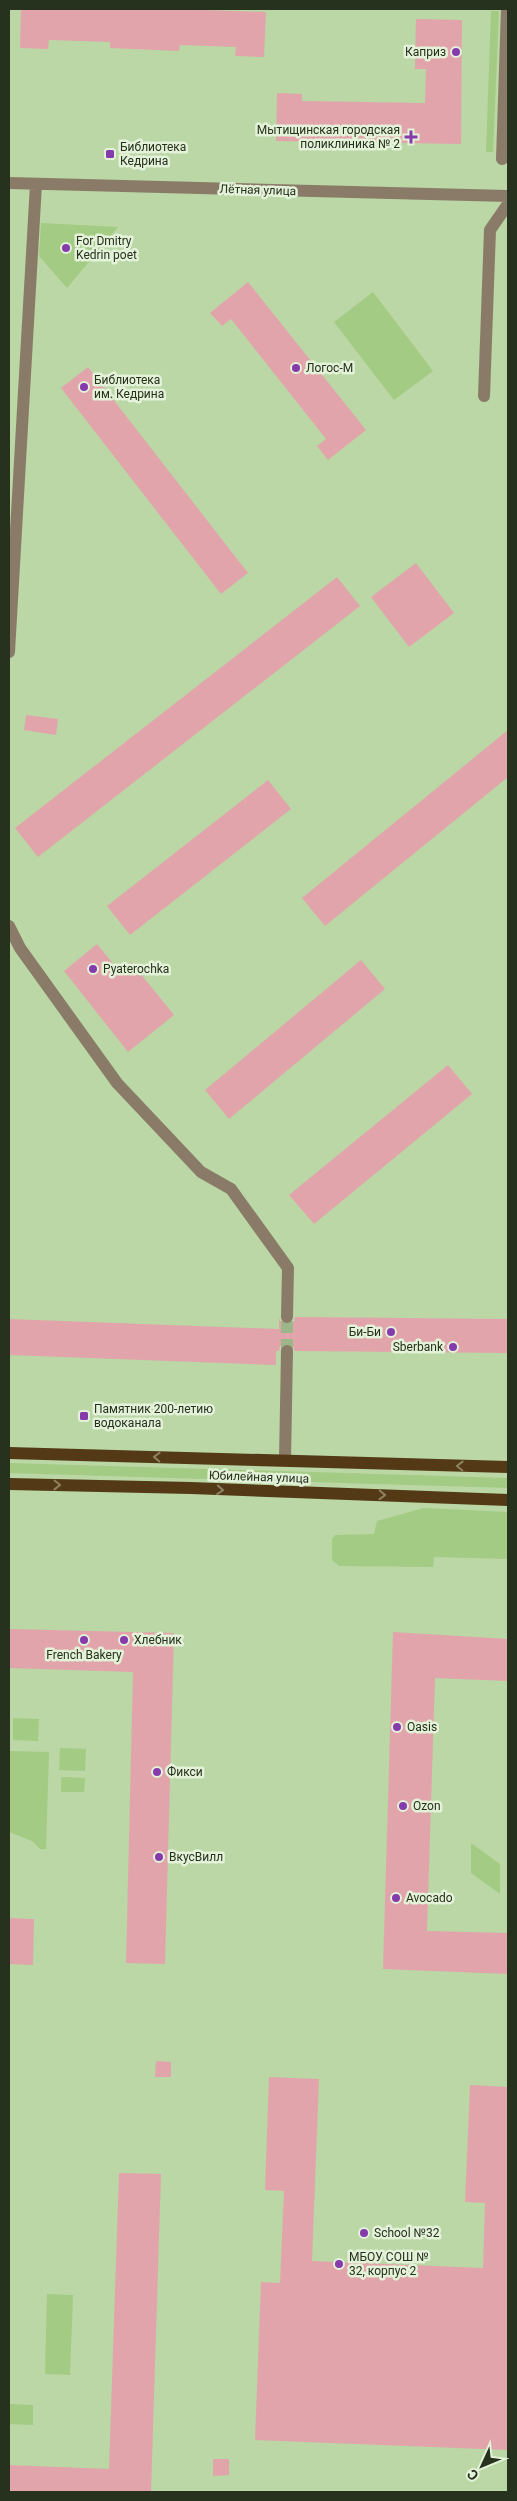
<svg xmlns="http://www.w3.org/2000/svg" width="517" height="2501" font-family="Roboto,sans-serif">
	<style>
		.green { fill: #a3cb83 }
		.building { fill: #e2a4ab }
		.lines { fill: none; stroke-linecap: round; stroke-linejoin: round }
		.minor-tunnel { stroke: #9cb68a; stroke-width: 12; stroke-dasharray: 12 6; stroke-linecap: butt }
		.minor { stroke: #8a7b68; stroke-width: 12 }
		.major { stroke: #533915; stroke-width: 12 }
		.oneway { stroke: #8d8363 }
		.poi-dot { fill: #863bac; stroke: #e3f2d9; stroke-width: 2 }
		.labels { text-anchor: middle; dominant-baseline: central; stroke-width: 5; stroke-linejoin: round; paint-order: stroke }
		.poi-label { font-size: 12px; fill: #26311e; stroke: #e3f2d9; text-anchor: start }
		.street-label { font-size: 12px; fill: #26311e; stroke: #e3f2d9 }
	</style>
	<rect width="100%" height="100%" fill="#bad7a5"/>
	<path class="green" d="M491,11h8l-6,141h-7z
		M41,223l77,4 -51,61 -28,-32z
		M373,292l60,79 -39,29 -60,-78z
		M9,1463l499,15v10l-499,-15z
		M424,1508l84,4v47l-74,-2 -1,10 -94,-1 -7,-6v-21l3,-4 39,-1 3,-13z
		M13,1718l26,1 -1,22 -25,-1z
		M60,1748l26,1 -1,22 -26,-1z
		M9,1751l40,1 -3,97h-6l-8,-8 -23,-9z
		M61,1777l24,1 -1,14h-23z
		M471,1843l29,21v30l-29,-21z
		M47,2294l26,1 -3,80 -25,-1z
		M9,2404l24,1v20l-24,-1z"/>
	<path class="building" d="M21,9h154l91,3 -2,45 -29,-1 1,-9 -56,-2 -1,6 -69,-3v-6l-61,-2 -1,9 -28,-1z
		M416,19l46,1 -1,124 -185,-3 1,-48 25,1v7l123,2 1,-34h-11z
		M248,282l118,148 -38,30 -11,-14 9,-7 -95,-120 -9,7 -12,-13z
		M88,367l160,206 -27,21 -160,-206z
		M416,563l38,50 -45,34 -38,-50z
		M337,577l23,29 -322,251 -23,-29z
		M26,715l32,4 -2,16 -32,-5z
		M508,730v47l-183,149 -23,-28z
		M268,780l23,29 -161,126 -23,-29z
		M97,944l22,27 12,-9 43,53 -46,37 -64,-81z
		M361,960l24,29 -156,130 -24,-29z
		M448,1065l24,29 -158,130 -25,-29z
		M295,1317l213,2v34l-213,-2 -3,-7 -5,-1 -7,3 -1,5h-3v14l-267,-10v-36l270,10v-11l3,6 5,1 7,-3z
		M9,1629l165,4 -9,331 -39,-1 7,-291 -124,-4z
		M393,1632l115,7v42l-73,-3 -8,253 81,2v41l-125,-5z
		M9,1918l25,1 -1,46 -24,-1z
		M156,2061l15,1v15h-16z
		M269,2077l50,2 -7,182 171,7 2,-65 -20,-1 5,-117 38,2v363l-253,-10 6,-158 19,1 4,-92 -19,-1z
		M119,2173l42,1 -10,318h-142v-27l100,4z
		M213,2459h16v16l-16,1z"/>
	<g class="lines">
		<path class="minor-tunnel" d="M287,1351v-34"/>
		<path class="minor" d="M502,159l5,-150
			M9,183l499,13
			M484,396l6,-166 18,-26
			M9,652l27,-468
			M9,926l11,22 97,135 84,89 30,17 57,79 -1,49
			M285,1460l2,-109"/>
		<path class="major" d="M9,1453l499,14
			M9,1484l182,4 317,12"/>
	</g>
	<defs><path id="oneway-chevron" d="M-2-3.5L2.5 0L-2 3.5" fill="none" stroke-width="1.6" stroke-linecap="round" stroke-linejoin="round" transform="scale(1.25)"/></defs>
	<g class="oneway">
		<use href="#oneway-chevron" transform="translate(157 1457) rotate(-178)"/>
		<use href="#oneway-chevron" transform="translate(460 1466) rotate(-179)"/>
		<use href="#oneway-chevron" transform="translate(57 1485) rotate(1)"/>
		<use href="#oneway-chevron" transform="translate(220 1490) rotate(4)"/>
		<use href="#oneway-chevron" transform="translate(382 1495) rotate(2)"/>
	</g>
	<g class="poi-dot">
		<circle cx="456" cy="52" r="5"/>
		<path d="M408.5 129.5h5v5h5v5h-5v5h-5v-5h-5v-5h5z"/>
		<rect x="105" y="149" width="10" height="10" rx="2.5"/>
		<circle cx="66" cy="248" r="5"/>
		<circle cx="296" cy="368" r="5"/>
		<circle cx="84" cy="387" r="5"/>
		<circle cx="93" cy="969" r="5"/>
		<circle cx="391" cy="1332" r="5"/>
		<circle cx="453" cy="1347" r="5"/>
		<rect x="79" y="1411" width="10" height="10" rx="2.5"/>
		<circle cx="84" cy="1640" r="5"/>
		<circle cx="124" cy="1640" r="5"/>
		<circle cx="397" cy="1727" r="5"/>
		<circle cx="157" cy="1772" r="5"/>
		<circle cx="403" cy="1806" r="5"/>
		<circle cx="159" cy="1857" r="5"/>
		<circle cx="396" cy="1898" r="5"/>
		<circle cx="364" cy="2233" r="5"/>
		<circle cx="339" cy="2264" r="5"/>
	</g>
	<g class="labels">
		<g class="poi-label">
			<text x="446" y="52" text-anchor="end">Каприз</text>
			<text x="400" y="130" text-anchor="end">Мытищинская городская<tspan x="400" dy="14">поликлиника № 2</tspan></text>
			<text x="120" y="147">Библиотека<tspan x="120" dy="14">Кедрина</tspan></text>
			<text x="76" y="241">For Dmitry<tspan x="76" dy="14">Kedrin poet</tspan></text>
			<text x="306" y="368">Логос-М</text>
			<text x="94" y="380">Библиотека<tspan x="94" dy="14">им. Кедрина</tspan></text>
			<text x="103" y="969">Pyaterochka</text>
			<text x="381" y="1332" text-anchor="end">Би-Би</text>
			<text x="443" y="1347" text-anchor="end">Sberbank</text>
			<text x="94" y="1409">Памятник 200-летию<tspan x="94" dy="14">водоканала</tspan></text>
			<text x="134" y="1640">Хлебник</text>
			<text x="84" y="1655" text-anchor="middle">French Bakery</text>
			<text x="407" y="1727">Oasis</text>
			<text x="167" y="1772">Фикси</text>
			<text x="413" y="1806">Ozon</text>
			<text x="169" y="1857">ВкусВилл</text>
			<text x="406" y="1898">Avocado</text>
			<text x="374" y="2233">School №32</text>
			<text x="349" y="2257">МБОУ СОШ №<tspan x="349" dy="14">32, корпус 2</tspan></text>
		</g>
		<g class="street-label">
			<text transform="translate(258 190) rotate(2)">Лётная улица</text>
			<text transform="translate(259 1477) rotate(2)">Юбилейная улица</text>
		</g>
	</g>
	<rect width="517" height="2501" fill="none" stroke="#26311e" stroke-width="20"/>
	<g transform="translate(482 2466) rotate(226)" stroke="#e3f2d9" stroke-width="4" paint-order="stroke">
	<path d="M0-4L9 19L0 12L-9 19Z" fill="#26311e"/>
	<text y="-8" font-size="14" font-weight="bold" text-anchor="middle" fill="#26311e">С</text>
	</g>
</svg>
